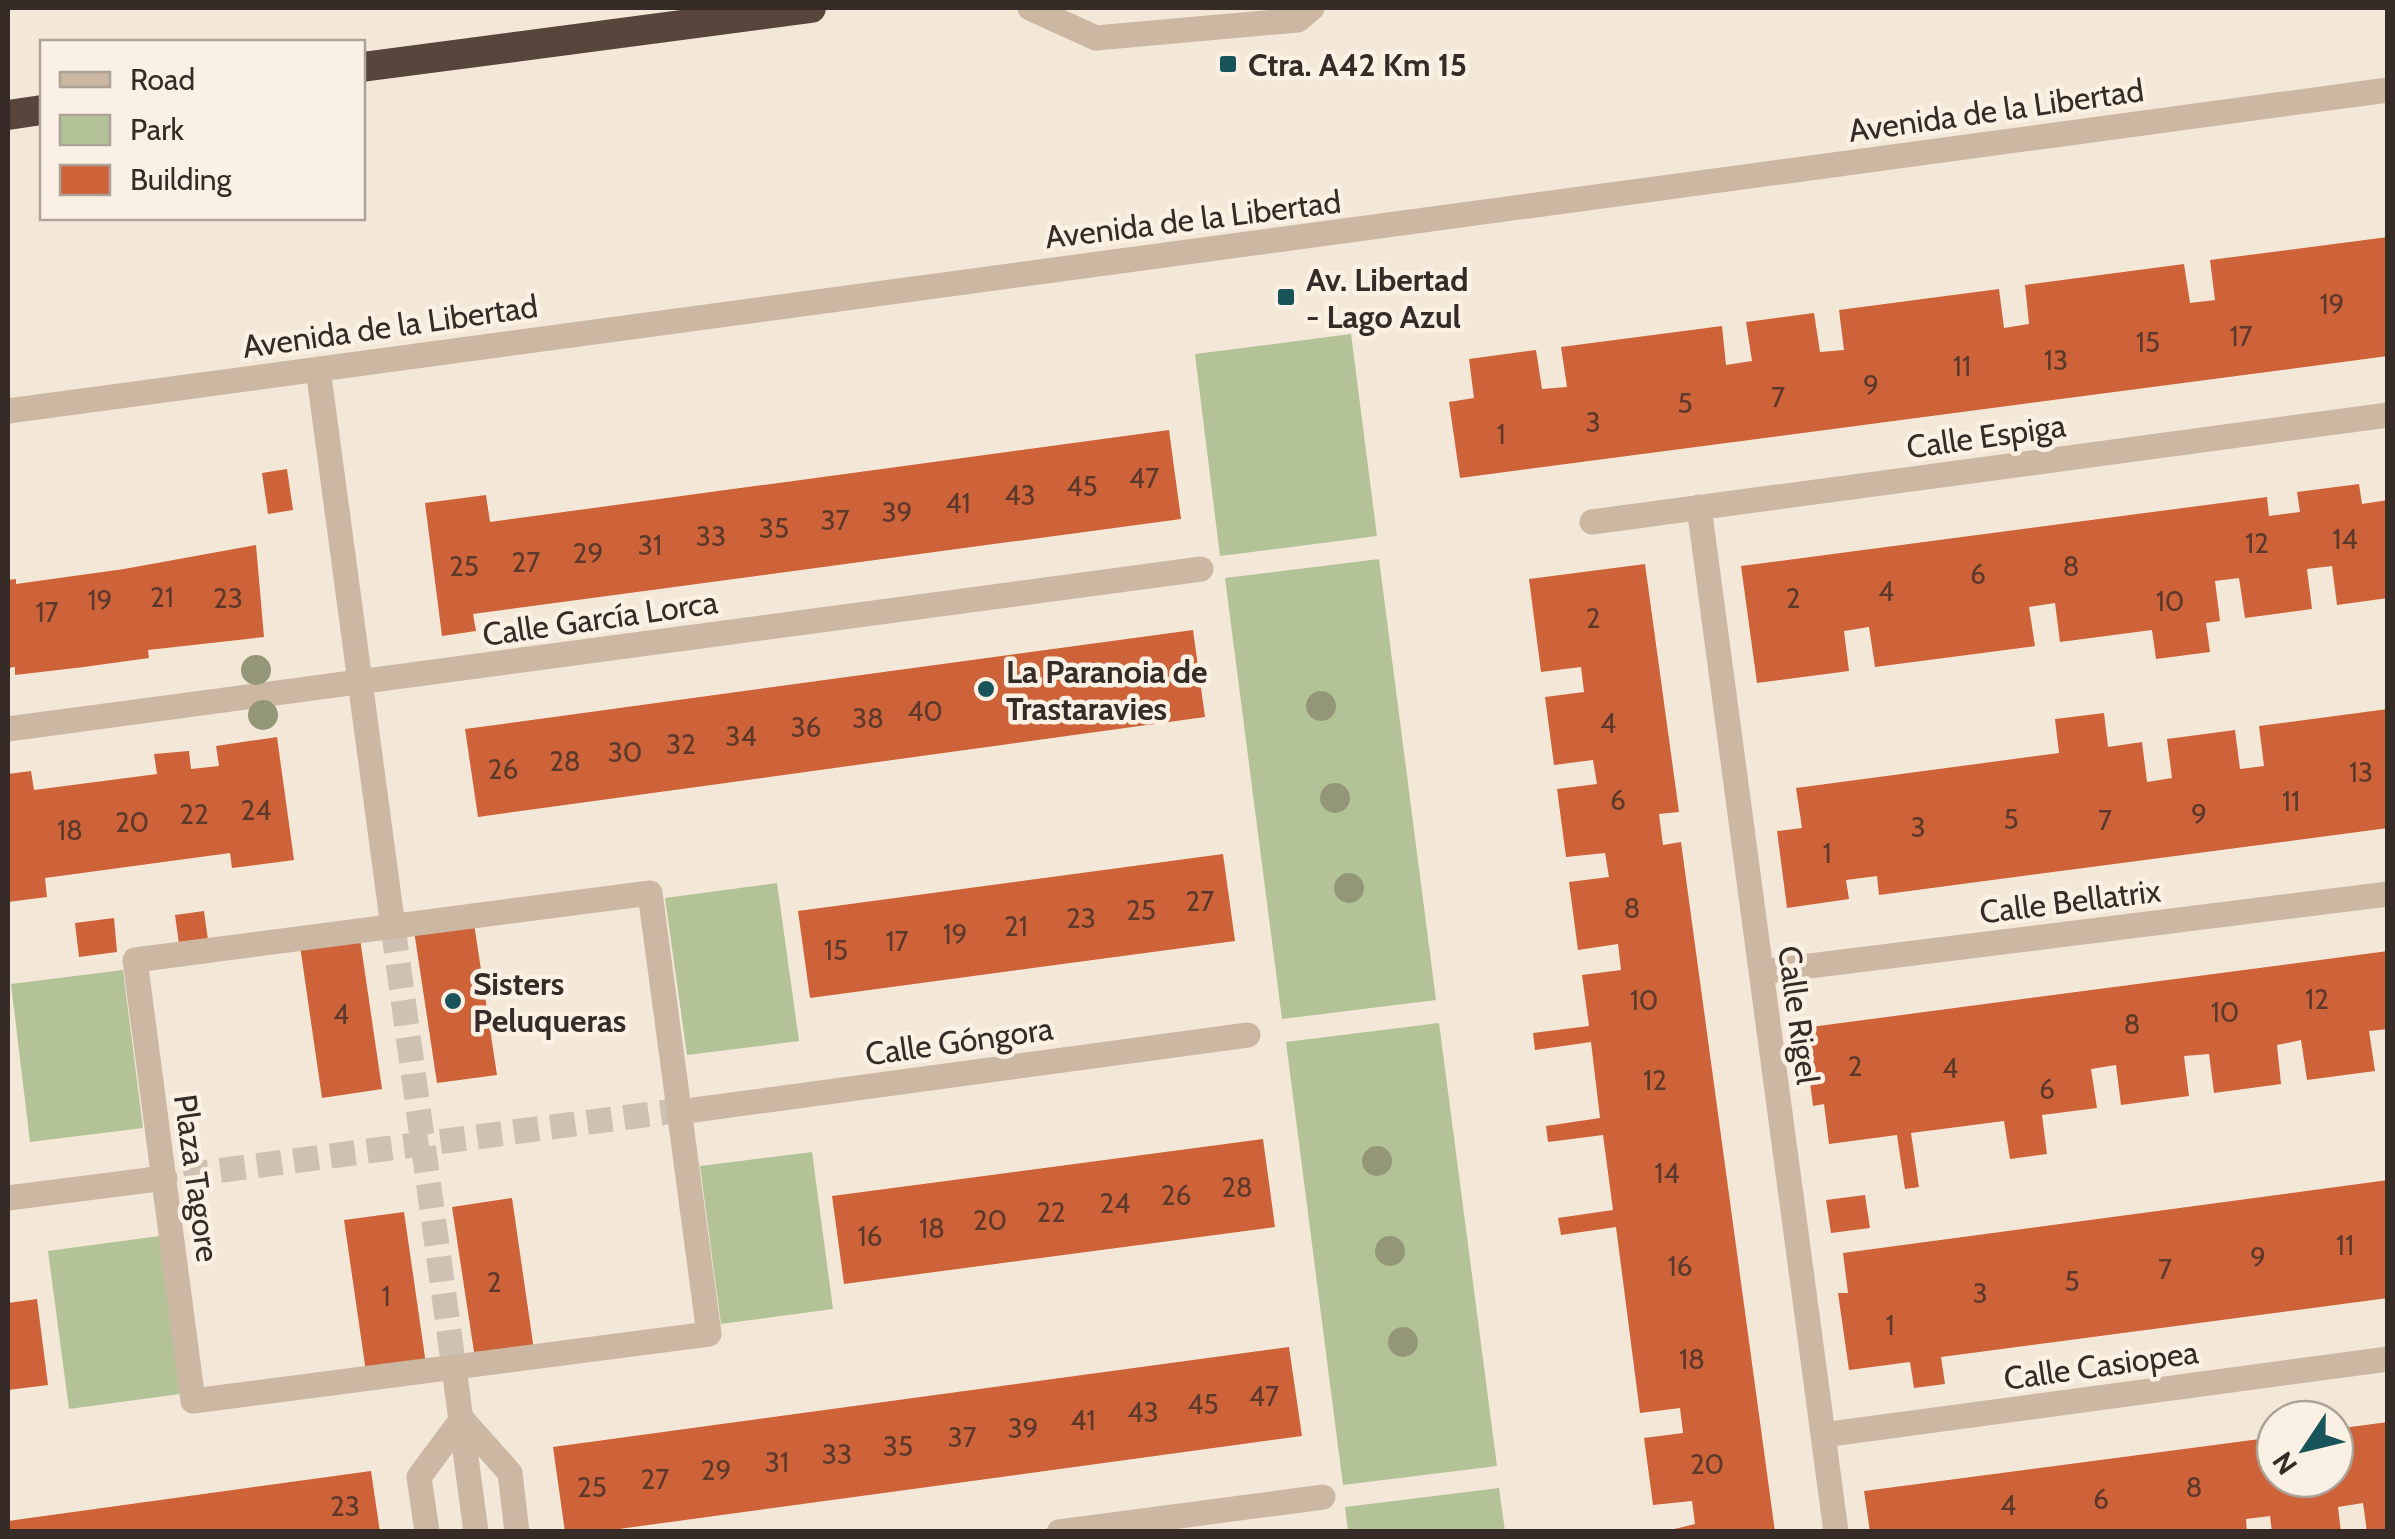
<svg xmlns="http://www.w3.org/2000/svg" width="2395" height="1539" font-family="Cabin,sans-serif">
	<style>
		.green { fill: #b3c397 }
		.building { fill: #ce633a }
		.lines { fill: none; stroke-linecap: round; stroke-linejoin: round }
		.minor-tunnel { stroke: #cdc1b4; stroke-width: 25; stroke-dasharray: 25 12; stroke-linecap: butt }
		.minor { stroke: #ccb7a3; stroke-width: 25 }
		.highway { stroke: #58453c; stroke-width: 30 }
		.tree { fill: #939777 }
		.poi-dot { fill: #19545a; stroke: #faf1e4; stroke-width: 4 }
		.labels { text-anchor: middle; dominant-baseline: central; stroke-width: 9; stroke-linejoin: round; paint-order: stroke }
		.number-label { font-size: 28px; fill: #5c392b }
		.poi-label { font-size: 32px; font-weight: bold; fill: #362b26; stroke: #faf1e4; text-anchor: start }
		.street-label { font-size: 32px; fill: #362b26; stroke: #faf1e4 }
	</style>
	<rect width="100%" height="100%" fill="#f3e7d8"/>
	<path class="green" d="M1351,334l26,202 -157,20 -25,-202z
		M1379,559l57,441 -154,19 -57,-441z
		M777,883l22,158 -112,14 -22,-157z
		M123,970l20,158 -113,14 -19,-158z
		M1439,1023l58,443 -154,19 -57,-443z
		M812,1152l21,157 -112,15 -21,-158z
		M159,1236l21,158 -111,15 -21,-158z
		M1499,1488l6,43h-157l-3,-24z"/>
	<path class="building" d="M2388,237v119l-928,122 -11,-76 25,-4 -5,-39 67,-9 6,39 25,-2 -6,-40 161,-21 4,39 26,-4 -6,-39 68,-9 6,39 24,-2 -5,-40 160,-21 5,39 25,-4 -4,-39 159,-21 6,39 25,-3 -5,-40z
		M1169,430l12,89 -708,95 3,17 -34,5 -17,-133 61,-8 4,27z
		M287,469l6,41 -25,4 -6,-41z
		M2359,484l3,20 26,-4v98l-51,7 -5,-39 -25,3 5,40 -67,9 -6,-40 -24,3 5,40 -14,2 4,29 -54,7 -4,-29 -92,12 -5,-39 -26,4 6,39 -160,21 -6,-40 -25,4 5,40 -92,12 -16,-117 526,-69 2,19 31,-4 -3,-20z
		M256,545l8,92 -116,13 1,8 -65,9 -69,8v-8l-7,1v-88l8,-1v5l108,-15z
		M1645,564l34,248 -20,2 4,31 18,-3 94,690h-113l33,-8 -3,-23 -39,4 -9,-67 39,-5 -3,-25 -40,5 -24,-186 -55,8 -3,-17 55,-8 -10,-75 -55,7 -2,-16 54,-8 -9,-76 -56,8 -2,-17 56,-7 -7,-51 39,-5 -3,-26 -40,6 -9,-68 40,-5 -4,-24 -39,4 -9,-68 40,-5 -4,-24 -39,5 -9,-68 39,-5 -3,-25 -40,5 -12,-93z
		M1193,630l12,87 -727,100 -13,-88z
		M2388,709v119l-509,67 -2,-19 -31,4 3,19 -62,9 -10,-77 25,-3 -6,-40 263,-35 -4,-34 49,-6 4,34 34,-5 5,40 25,-4 -5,-39 68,-9 5,39 24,-3 -5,-40z
		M277,737l17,123 -62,8 -2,-15 -185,25 2,19 -39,5v-128l23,-3 3,19 123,-16 -3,-20 35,-3 2,18 28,-3 -3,-20z
		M1223,854l12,87 -425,57 -12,-87z
		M204,911l4,29 -29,4 -4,-29z
		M473,917l24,158 -60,8 -24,-159z
		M114,918l3,34 -38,5 -4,-34z
		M359,932l23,157 -60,9 -23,-159z
		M2388,951v78l-19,2 6,40 -68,9 -6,-40 -24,5 4,39 -67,9 -5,-39 -25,2 5,40 -68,9 -5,-40 -25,4 6,39 -55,7 5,39 -37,5 -6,-38 -93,12 8,54 -14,2 -8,-54 -68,9 -5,-40 -11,2 -10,-78z
		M1263,1139l12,88 -431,57 -12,-88z
		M2388,1180v118l-447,59 4,27 -31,4 -4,-26 -61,8 -11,-77h10l-5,-40z
		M1865,1195l5,33 -39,5 -5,-33z
		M512,1198l23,159 -59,8 -24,-158z
		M404,1212l23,159 -60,8 -23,-159z
		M37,1299l11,86 -40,5v-87z
		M1289,1347l13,89 -705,96h-32l-12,-85z
		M2388,1422v110h-21l-4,-29 -25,4 3,25h-69l-2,-16 -24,3 1,13h-377l-6,-41 411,-54v42h60v-50z
		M371,1471l9,61h-372v-11z"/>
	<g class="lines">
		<path class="minor-tunnel" d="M393,927l61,441
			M147,1180l550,-72"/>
		<path class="minor" d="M1030,8l66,30 202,-18 14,-12
			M318,369l75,558
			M8,411l2380,-321
			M1699,507l137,1025
			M1592,522l796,-107
			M8,729l1193,-160
			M650,893l59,441 -516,67 -58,-441z
			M1761,972l627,-78
			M679,1112l569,-77
			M8,1198l157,-20
			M454,1368l22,164
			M462,1419l48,54 7,59
			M1823,1435l565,-76
			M427,1532l-8,-55 43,-58
			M1059,1532l264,-35"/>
		<path class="highway" d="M362,67l449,-59
			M8,115l34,-5"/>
	</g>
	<g class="tree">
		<circle cx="256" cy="670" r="15"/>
		<circle cx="1321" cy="706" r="15"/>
		<circle cx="263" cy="715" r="15"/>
		<circle cx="1335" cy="798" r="15"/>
		<circle cx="1349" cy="888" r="15"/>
		<circle cx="1377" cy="1161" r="15"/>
		<circle cx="1390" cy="1251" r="15"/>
		<circle cx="1403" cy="1342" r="15"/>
	</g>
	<g class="poi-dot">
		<rect x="1218" y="54" width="20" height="20" rx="5"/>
		<rect x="1276" y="287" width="20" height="20" rx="5"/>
		<circle cx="986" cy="689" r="10"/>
		<circle cx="453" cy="1001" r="10"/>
	</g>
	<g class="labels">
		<g class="number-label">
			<text x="2332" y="304">19</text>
			<text x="2241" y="336">17</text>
			<text x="2148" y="342">15</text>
			<text x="2056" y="360">13</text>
			<text x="1962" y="366">11</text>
			<text x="1871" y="385">9</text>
			<text x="1778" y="397">7</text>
			<text x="1685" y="403">5</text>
			<text x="1593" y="422">3</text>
			<text x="1501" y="434">1</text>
			<text x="1144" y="478">47</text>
			<text x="1082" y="486">45</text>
			<text x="1020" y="495">43</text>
			<text x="958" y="503">41</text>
			<text x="897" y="512">39</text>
			<text x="835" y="520">37</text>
			<text x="774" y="528">35</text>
			<text x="711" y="536">33</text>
			<text x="2345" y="539">14</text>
			<text x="2257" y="543">12</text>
			<text x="650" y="545">31</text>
			<text x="588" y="553">29</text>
			<text x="526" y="562">27</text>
			<text x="464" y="566">25</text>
			<text x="2071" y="566">8</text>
			<text x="1978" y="574">6</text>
			<text x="1886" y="591">4</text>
			<text x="162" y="597">21</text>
			<text x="228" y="598">23</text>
			<text x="1793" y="598">2</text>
			<text x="100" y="600">19</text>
			<text x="2170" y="601">10</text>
			<text x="47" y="612">17</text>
			<text x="1593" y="618">2</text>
			<text x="925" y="711">40</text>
			<text x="868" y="718">38</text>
			<text x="1608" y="723">4</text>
			<text x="806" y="727">36</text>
			<text x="741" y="736">34</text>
			<text x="681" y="744">32</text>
			<text x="625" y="752">30</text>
			<text x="565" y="761">28</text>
			<text x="503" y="769">26</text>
			<text x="2361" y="772">13</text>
			<text x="1618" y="800">6</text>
			<text x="2291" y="801">11</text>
			<text x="256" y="810">24</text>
			<text x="194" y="814">22</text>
			<text x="2199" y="814">9</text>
			<text x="2011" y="819">5</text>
			<text x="2105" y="820">7</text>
			<text x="132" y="822">20</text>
			<text x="1918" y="827">3</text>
			<text x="70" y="830">18</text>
			<text x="1827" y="853">1</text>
			<text x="1200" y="901">27</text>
			<text x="1632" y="908">8</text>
			<text x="1141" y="910">25</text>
			<text x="1081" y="918">23</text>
			<text x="1016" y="926">21</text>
			<text x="955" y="934">19</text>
			<text x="897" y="941">17</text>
			<text x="836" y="950">15</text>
			<text x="2317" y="999">12</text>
			<text x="1644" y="1000">10</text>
			<text x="2225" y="1012">10</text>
			<text x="341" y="1014">4</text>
			<text x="2132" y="1024">8</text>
			<text x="1855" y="1066">2</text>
			<text x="1950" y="1068">4</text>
			<text x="1655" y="1080">12</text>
			<text x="2047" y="1089">6</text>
			<text x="1667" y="1173">14</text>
			<text x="1237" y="1187">28</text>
			<text x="1176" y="1195">26</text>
			<text x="1115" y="1203">24</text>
			<text x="1051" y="1212">22</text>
			<text x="990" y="1220">20</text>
			<text x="932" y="1228">18</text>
			<text x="870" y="1236">16</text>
			<text x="2345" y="1245">11</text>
			<text x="2258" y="1257">9</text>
			<text x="1680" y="1266">16</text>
			<text x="2165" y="1269">7</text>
			<text x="2072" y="1281">5</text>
			<text x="494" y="1282">2</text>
			<text x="1980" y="1293">3</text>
			<text x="386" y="1296">1</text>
			<text x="1890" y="1325">1</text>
			<text x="1692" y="1359">18</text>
			<text x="1264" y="1396">47</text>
			<text x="1203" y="1404">45</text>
			<text x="1143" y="1412">43</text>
			<text x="1083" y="1420">41</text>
			<text x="1023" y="1428">39</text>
			<text x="962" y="1437">37</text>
			<text x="898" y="1446">35</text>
			<text x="837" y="1454">33</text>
			<text x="777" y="1462">31</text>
			<text x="1707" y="1464">20</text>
			<text x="716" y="1470">29</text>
			<text x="655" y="1479">27</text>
			<text x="592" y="1487">25</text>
			<text x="2194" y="1487">8</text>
			<text x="2101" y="1499">6</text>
			<text x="2008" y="1505">4</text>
			<text x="345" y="1506">23</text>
		</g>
		<g class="poi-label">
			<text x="1248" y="64">Ctra. A42 Km 15</text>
			<text x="1306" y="279">Av. Libertad<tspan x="1306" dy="37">- Lago Azul</tspan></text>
			<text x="1006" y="671">La Paranoia de<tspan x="1006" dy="37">Trastaravies</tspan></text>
			<text x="473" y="983">Sisters<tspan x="473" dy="37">Peluqueras</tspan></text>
		</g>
		<g class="street-label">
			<text transform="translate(1996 110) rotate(-8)">Avenida de la Libertad</text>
			<text transform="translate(1193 219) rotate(-7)">Avenida de la Libertad</text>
			<text transform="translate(390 326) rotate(-8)">Avenida de la Libertad</text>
			<text transform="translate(1986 436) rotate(-8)">Calle Espiga</text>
			<text transform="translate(600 618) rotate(-8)">Calle García Lorca</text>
			<text transform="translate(2070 901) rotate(-7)">Calle Bellatrix</text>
			<text transform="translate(1799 1015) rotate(82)">Calle Rigel</text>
			<text transform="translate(959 1041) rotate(-8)">Calle Góngora</text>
			<text transform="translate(197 1178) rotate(82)">Plaza Tagore</text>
			<text transform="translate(2101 1365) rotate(-8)">Calle Casiopea</text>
		</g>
	</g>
	<rect width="2395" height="1539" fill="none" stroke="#362b26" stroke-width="20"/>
	<rect x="40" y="40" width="325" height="180" fill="#faf1e4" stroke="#aca298" stroke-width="2.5"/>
	<rect x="60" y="72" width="50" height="15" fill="#ccb7a3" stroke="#aca298" stroke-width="2.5"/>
	<text x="130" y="90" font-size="30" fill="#362b26">Road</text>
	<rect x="60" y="115" width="50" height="30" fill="#b3c397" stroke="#aca298" stroke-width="2.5"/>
	<text x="130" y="140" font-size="30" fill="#362b26">Park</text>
	<rect x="60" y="165" width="50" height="30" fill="#ce633a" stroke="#aca298" stroke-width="2.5"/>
	<text x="130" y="190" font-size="30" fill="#362b26">Building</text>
	<g transform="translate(2305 1449) rotate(235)"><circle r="48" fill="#faf1e4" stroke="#aca298" stroke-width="2.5"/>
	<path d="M0-8L18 38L0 25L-18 38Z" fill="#19545a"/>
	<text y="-15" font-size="28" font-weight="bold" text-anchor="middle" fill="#362b26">N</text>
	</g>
</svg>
